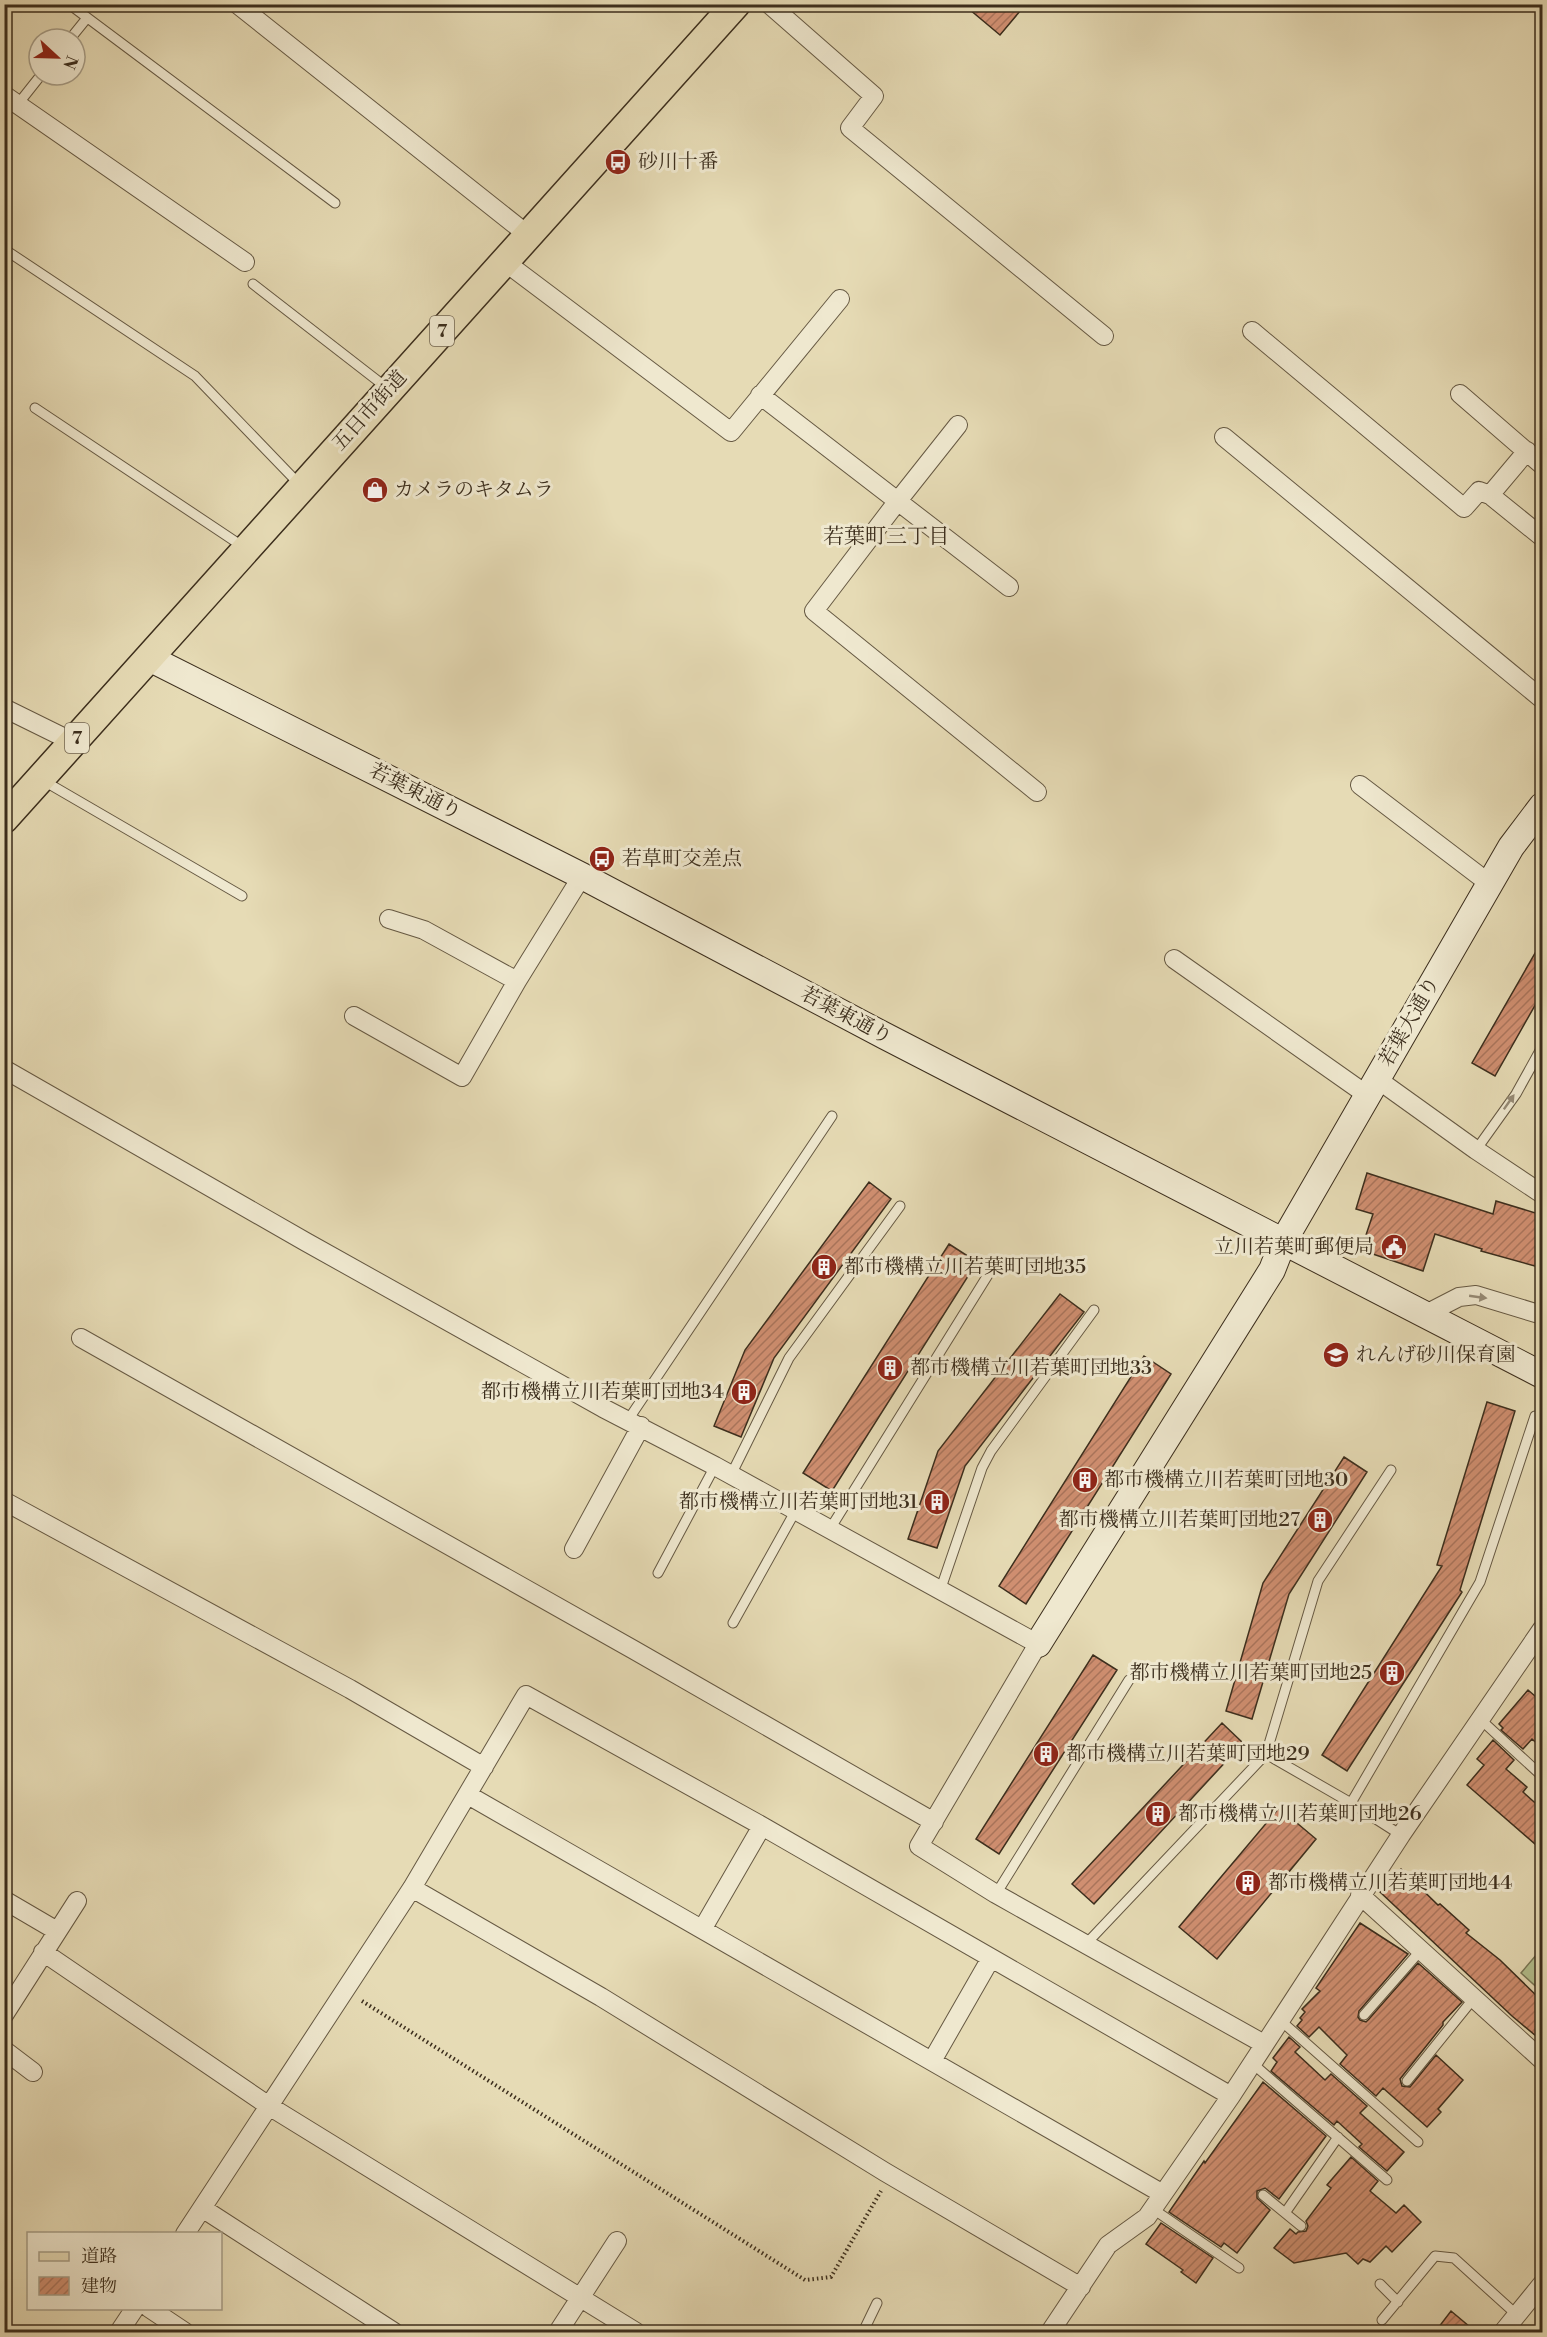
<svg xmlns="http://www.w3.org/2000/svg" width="1547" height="2337" font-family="'Libre Bodoni','Noto Serif JP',serif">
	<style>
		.forest { fill: url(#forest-firs); stroke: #787756; stroke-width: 1.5 }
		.building { fill: url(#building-hatch); stroke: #3c2e1d; stroke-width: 1.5 }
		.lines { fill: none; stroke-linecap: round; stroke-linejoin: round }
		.lane-casing { stroke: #665943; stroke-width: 11 }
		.street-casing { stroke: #665943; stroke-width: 20 }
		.secondary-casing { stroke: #3c2e1d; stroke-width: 28 }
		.primary-casing { stroke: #3c2e1d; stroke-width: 31 }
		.path { stroke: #3c2e1d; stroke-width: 4; stroke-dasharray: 1.5 3; stroke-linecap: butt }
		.lane { stroke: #efe8cf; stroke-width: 9 }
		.street { stroke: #efe8cf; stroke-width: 18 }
		.secondary { stroke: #efe8cf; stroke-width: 26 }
		.primary { stroke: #e6dbb5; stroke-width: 28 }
		.oneway { fill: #968b76 }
		.labels { text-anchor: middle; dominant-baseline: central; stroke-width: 6; stroke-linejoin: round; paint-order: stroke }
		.shield { fill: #efe8cf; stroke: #726652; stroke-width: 1.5 }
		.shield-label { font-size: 18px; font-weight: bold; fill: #3c2e1d }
		.poi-label { font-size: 20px; fill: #3c2e1d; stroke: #efe8cf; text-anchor: start }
		.street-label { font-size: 20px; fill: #3c2e1d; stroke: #efe8cf }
		.neighbourhood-label { font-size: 21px; fill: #3c2e1d; stroke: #efe8cf }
	</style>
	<defs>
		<pattern id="forest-firs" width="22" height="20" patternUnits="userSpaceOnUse" patternTransform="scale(1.5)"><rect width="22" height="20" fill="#b3c08e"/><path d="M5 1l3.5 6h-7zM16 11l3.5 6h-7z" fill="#939c73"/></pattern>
		<pattern id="building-hatch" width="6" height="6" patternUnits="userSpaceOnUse" patternTransform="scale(1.5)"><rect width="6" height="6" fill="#d08f71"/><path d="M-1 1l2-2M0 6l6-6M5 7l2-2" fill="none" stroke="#aa755c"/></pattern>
	</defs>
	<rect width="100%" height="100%" fill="#e6dbb5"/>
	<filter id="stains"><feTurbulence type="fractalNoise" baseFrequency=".00333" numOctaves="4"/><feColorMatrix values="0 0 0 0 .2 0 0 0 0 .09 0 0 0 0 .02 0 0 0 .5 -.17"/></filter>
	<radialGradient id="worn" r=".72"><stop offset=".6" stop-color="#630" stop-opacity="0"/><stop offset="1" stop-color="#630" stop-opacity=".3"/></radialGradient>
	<path class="forest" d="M1542,1948v44l-21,-19z"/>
	<path class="building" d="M963,4h63l-26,31z
		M1542,941v52l-47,83 -23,-13z
		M1367,1173l126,41 3,-13 46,14v53l-61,-17 1,-2 -47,-15 -12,37 -62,-21 12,-36 -17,-5z
		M869,1182l22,17 -117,159 -33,79 -27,-11 31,-76z
		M949,1244l28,18 -145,229 -29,-18z
		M1060,1294l24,18 -119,154 -28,82 -29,-9 30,-88z
		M1144,1356l27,18 -145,230 -27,-18z
		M1487,1402l28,9 -55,179 2,2 -115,179 -25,-16 120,-189 -5,-1z
		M1344,1457l23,15 -78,122 -37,125 -26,-8 37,-128z
		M1093,1655l24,15 -118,184 -23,-15z
		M1528,1690l14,12v46l-10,-9 -9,10 -22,-19 2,-2 -4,-4z
		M1222,1723l21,20 -149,161 -22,-20z
		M1493,1740l21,20 -8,9 21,18 -4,5 19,17v41l-75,-65 17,-20 -7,-6z
		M1279,1808l37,31 -99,120 -38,-32z
		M1401,1869l37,36 2,-1 29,26 -3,3 34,27 42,41v40l-30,-25 -132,-124z
		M1360,1923l48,31 -49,57 -1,6 2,3 6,2 3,-3 49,-56 44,39 -19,20v3l-43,54 2,7 8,1 26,-32 27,25 -25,29 3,3 -14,15 -44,-39 -7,8 -36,-32 7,-9 -28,-28 -10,10 -12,-11 5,-6 -2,-2 5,-6 -3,-3 18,-18 -4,-3z
		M1289,2037l11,10 -5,5 30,28 6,-6 36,32 -7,7 44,39 -17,19 -28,-24 3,-3 -25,-23 -3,4 -63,-54 6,-9 -4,-4z
		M1263,2082l63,54 -47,63 -14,-11 -8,3v7l13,12 -33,43 -13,-10 -3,4 -52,-35 35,-51 1,2z
		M1351,2157l27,24 -8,10 26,22 8,-8 17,17 -29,30 -6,-6 -16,16 -7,-3 -5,5 -12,-11 -52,10 -20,-15 16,-19 6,5 2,-2 8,-1 2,-5 -2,-5 25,-33 -4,-3z
		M1161,2223l52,35 -17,25 -15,-11 2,-2 -37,-26z
		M1451,2311l25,21h-41z"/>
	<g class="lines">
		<g class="lane-casing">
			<path id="lane" d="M69,4l266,199
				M70,39l17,-21
				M18,104l23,-29
				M4,249l191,127 105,109
				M253,284l134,104
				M35,408l210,140
				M44,781l198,115
				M1476,1150l40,-56 26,-47
				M628,1420l204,-304
				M731,1475l58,-117 111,-152
				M830,1529l166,-267
				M658,1573l57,-107
				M940,1591l42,-123 9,-17 103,-141
				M733,1623l63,-113
				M1480,1719l62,57
				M1266,1754l85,49 50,32
				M1351,1803l129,-221 55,-166
				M996,1894l133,-214
				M1086,1944l180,-190 52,-173 73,-111
				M1364,2015l57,-65
				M1280,2020l138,122
				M1252,2063l135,117
				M1407,2081l67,-83
				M1263,2195l38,31
				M1153,2209l86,59
				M1285,2213l53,-76
				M1380,2284l18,18
				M1382,2320l53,-64 19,2 63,57
				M863,2332l14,-29"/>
		</g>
		<g class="street-casing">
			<path id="street" d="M237,4l291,231
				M769,4l105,92 -24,32 254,208
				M4,95l241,167
				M505,262l226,170 109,-133
				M1252,331l212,177 15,-17 11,4 52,42
				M1460,394l82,71
				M760,395l249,192
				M958,425l-61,77 -83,109 223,181
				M1224,437l318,262
				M1490,495l37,-44
				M4,708l69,34
				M1360,785l130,99
				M389,919l35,11 93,51
				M1174,959l193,136
				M354,1016l108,61 55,-96 65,-105
				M4,1069l302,173 297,166 112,58 323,178 -119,202 77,48 268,150
				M1377,1079l99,71 66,44
				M1424,1315l35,-18 17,-2 66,20
				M81,1338l553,312 300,172
				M4,1501l346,188 134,78
				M574,1549l67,-123
				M468,1795l695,399
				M412,1888l189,109 284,175 196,115
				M1360,1895l182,165
				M4,1900l53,31
				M703,1928l59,-102
				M43,1952l226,154 367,226
				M4,2015l73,-114
				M4,2050l29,22
				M932,2061l59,-103
				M202,2208l192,124
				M185,2234l227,-346 114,-193 236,131 469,270
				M149,2308l36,24
				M119,2332l16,-24
				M558,2332l59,-91
				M1050,2332l58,-87 39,-28 84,-121 170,-261 141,-206
				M1503,2332l39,-48"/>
		</g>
		<g class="secondary-casing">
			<path id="secondary" d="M149,658l433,218 303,160 657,339
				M1038,1644l234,-374 11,-28 228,-395 31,-41"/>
		</g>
		<g class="primary-casing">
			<path id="primary" d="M4,819l732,-815"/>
		</g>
		<path class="path" d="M362,2001l443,279 26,-3 50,-86"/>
		<use href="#lane" class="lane"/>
		<use href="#street" class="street"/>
		<use href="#secondary" class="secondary"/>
		<use href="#primary" class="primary"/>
	</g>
	<defs><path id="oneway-solid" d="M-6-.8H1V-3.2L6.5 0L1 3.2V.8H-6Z" transform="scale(1.5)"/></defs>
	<g class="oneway">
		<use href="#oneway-solid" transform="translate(1509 1102) rotate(-55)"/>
		<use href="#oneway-solid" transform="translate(1478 1297) rotate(8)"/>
	</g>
	<defs>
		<g id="bus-disc" transform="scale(1.35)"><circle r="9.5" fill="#8f2418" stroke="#efe8cf"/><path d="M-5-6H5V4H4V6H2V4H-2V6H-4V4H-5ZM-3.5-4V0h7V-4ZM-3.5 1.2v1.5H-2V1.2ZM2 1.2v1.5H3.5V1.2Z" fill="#fff"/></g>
		<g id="shop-disc" transform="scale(1.35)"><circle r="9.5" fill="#8f2418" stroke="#efe8cf"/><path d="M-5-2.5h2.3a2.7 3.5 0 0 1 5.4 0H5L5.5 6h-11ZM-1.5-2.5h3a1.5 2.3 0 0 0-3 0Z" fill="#fff"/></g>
		<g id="civic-disc" transform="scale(1.35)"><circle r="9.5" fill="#8f2418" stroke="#efe8cf"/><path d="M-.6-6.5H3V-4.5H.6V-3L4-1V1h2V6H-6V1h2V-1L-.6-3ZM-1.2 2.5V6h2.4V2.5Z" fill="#fff"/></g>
		<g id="building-disc" transform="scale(1.35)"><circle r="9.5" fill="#8f2418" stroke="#efe8cf"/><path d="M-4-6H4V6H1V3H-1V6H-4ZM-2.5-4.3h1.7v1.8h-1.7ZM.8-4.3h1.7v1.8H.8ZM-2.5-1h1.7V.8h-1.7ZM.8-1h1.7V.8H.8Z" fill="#fff"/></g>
		<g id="school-disc" transform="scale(1.35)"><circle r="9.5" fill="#8f2418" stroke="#efe8cf"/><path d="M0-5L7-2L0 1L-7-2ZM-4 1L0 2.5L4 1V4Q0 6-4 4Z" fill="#fff"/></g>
	</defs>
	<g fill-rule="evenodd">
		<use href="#bus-disc" x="618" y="162"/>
		<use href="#shop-disc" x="375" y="490"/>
		<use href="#bus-disc" x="602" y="859"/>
		<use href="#civic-disc" x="1394" y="1247"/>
		<use href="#building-disc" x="824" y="1267"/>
		<use href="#school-disc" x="1336" y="1355"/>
		<use href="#building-disc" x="890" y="1368"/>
		<use href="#building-disc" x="744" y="1392"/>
		<use href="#building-disc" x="1085" y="1480"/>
		<use href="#building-disc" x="937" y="1502"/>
		<use href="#building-disc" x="1320" y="1520"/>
		<use href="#building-disc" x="1392" y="1673"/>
		<use href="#building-disc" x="1046" y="1754"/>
		<use href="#building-disc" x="1158" y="1814"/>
		<use href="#building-disc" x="1248" y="1883"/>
	</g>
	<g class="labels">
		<g class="shield">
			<rect x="430" y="316" width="24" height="30" rx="4.5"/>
			<rect x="65" y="723" width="24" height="30" rx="4.5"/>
		</g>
		<g class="shield-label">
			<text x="442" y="331">7</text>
			<text x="77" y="738">7</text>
		</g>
		<g class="poi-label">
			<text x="638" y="162">砂川十番</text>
			<text x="394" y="490">カメラのキタムラ</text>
			<text x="622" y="859">若草町交差点</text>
			<text x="1374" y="1247" text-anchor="end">立川若葉町郵便局</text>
			<text x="844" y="1267">都市機構立川若葉町団地35</text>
			<text x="1356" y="1355">れんげ砂川保育園</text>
			<text x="910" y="1368">都市機構立川若葉町団地33</text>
			<text x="724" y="1392" text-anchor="end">都市機構立川若葉町団地34</text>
			<text x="1104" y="1480">都市機構立川若葉町団地30</text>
			<text x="918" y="1502" text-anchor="end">都市機構立川若葉町団地31</text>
			<text x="1300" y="1520" text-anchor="end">都市機構立川若葉町団地27</text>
			<text x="1372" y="1673" text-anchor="end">都市機構立川若葉町団地25</text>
			<text x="1066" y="1754">都市機構立川若葉町団地29</text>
			<text x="1178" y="1814">都市機構立川若葉町団地26</text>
			<text x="1268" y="1883">都市機構立川若葉町団地44</text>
		</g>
		<g class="street-label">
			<text transform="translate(370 411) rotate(-48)">五日市街道</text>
			<text transform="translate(415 792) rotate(27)">若葉東通り</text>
			<text transform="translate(846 1016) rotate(28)">若葉東通り</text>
			<text transform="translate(1410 1022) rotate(-60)">若葉大通り</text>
		</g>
		<g class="neighbourhood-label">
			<text x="886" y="537">若葉町三丁目</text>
		</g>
	</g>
	<rect width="1547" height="2337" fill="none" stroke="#e6dbb5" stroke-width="24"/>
	<rect x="6" y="6" width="1535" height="2325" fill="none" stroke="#3c2e1d" stroke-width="3"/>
	<rect x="12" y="12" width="1523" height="2313" fill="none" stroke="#3c2e1d" stroke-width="1.5"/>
	<rect x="27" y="2232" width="195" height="78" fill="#efe8cf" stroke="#a79e88" stroke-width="1.5"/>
	<rect x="39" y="2252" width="30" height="9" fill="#e6dbb5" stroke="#a79e88" stroke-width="1.5"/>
	<text x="81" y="2262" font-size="18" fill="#3c2e1d">道路</text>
	<rect x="39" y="2277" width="30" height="18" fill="url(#building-hatch)" stroke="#a79e88" stroke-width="1.5"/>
	<text x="81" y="2292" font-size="18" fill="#3c2e1d">建物</text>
	<g transform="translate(57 57) rotate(112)"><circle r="28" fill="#efe8cf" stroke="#a79e88" stroke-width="1.5"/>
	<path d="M0-4.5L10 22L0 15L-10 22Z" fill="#8f2418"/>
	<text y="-9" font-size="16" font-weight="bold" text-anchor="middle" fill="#3c2e1d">N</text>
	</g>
	<rect width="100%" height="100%" filter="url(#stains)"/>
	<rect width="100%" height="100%" fill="url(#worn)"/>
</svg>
